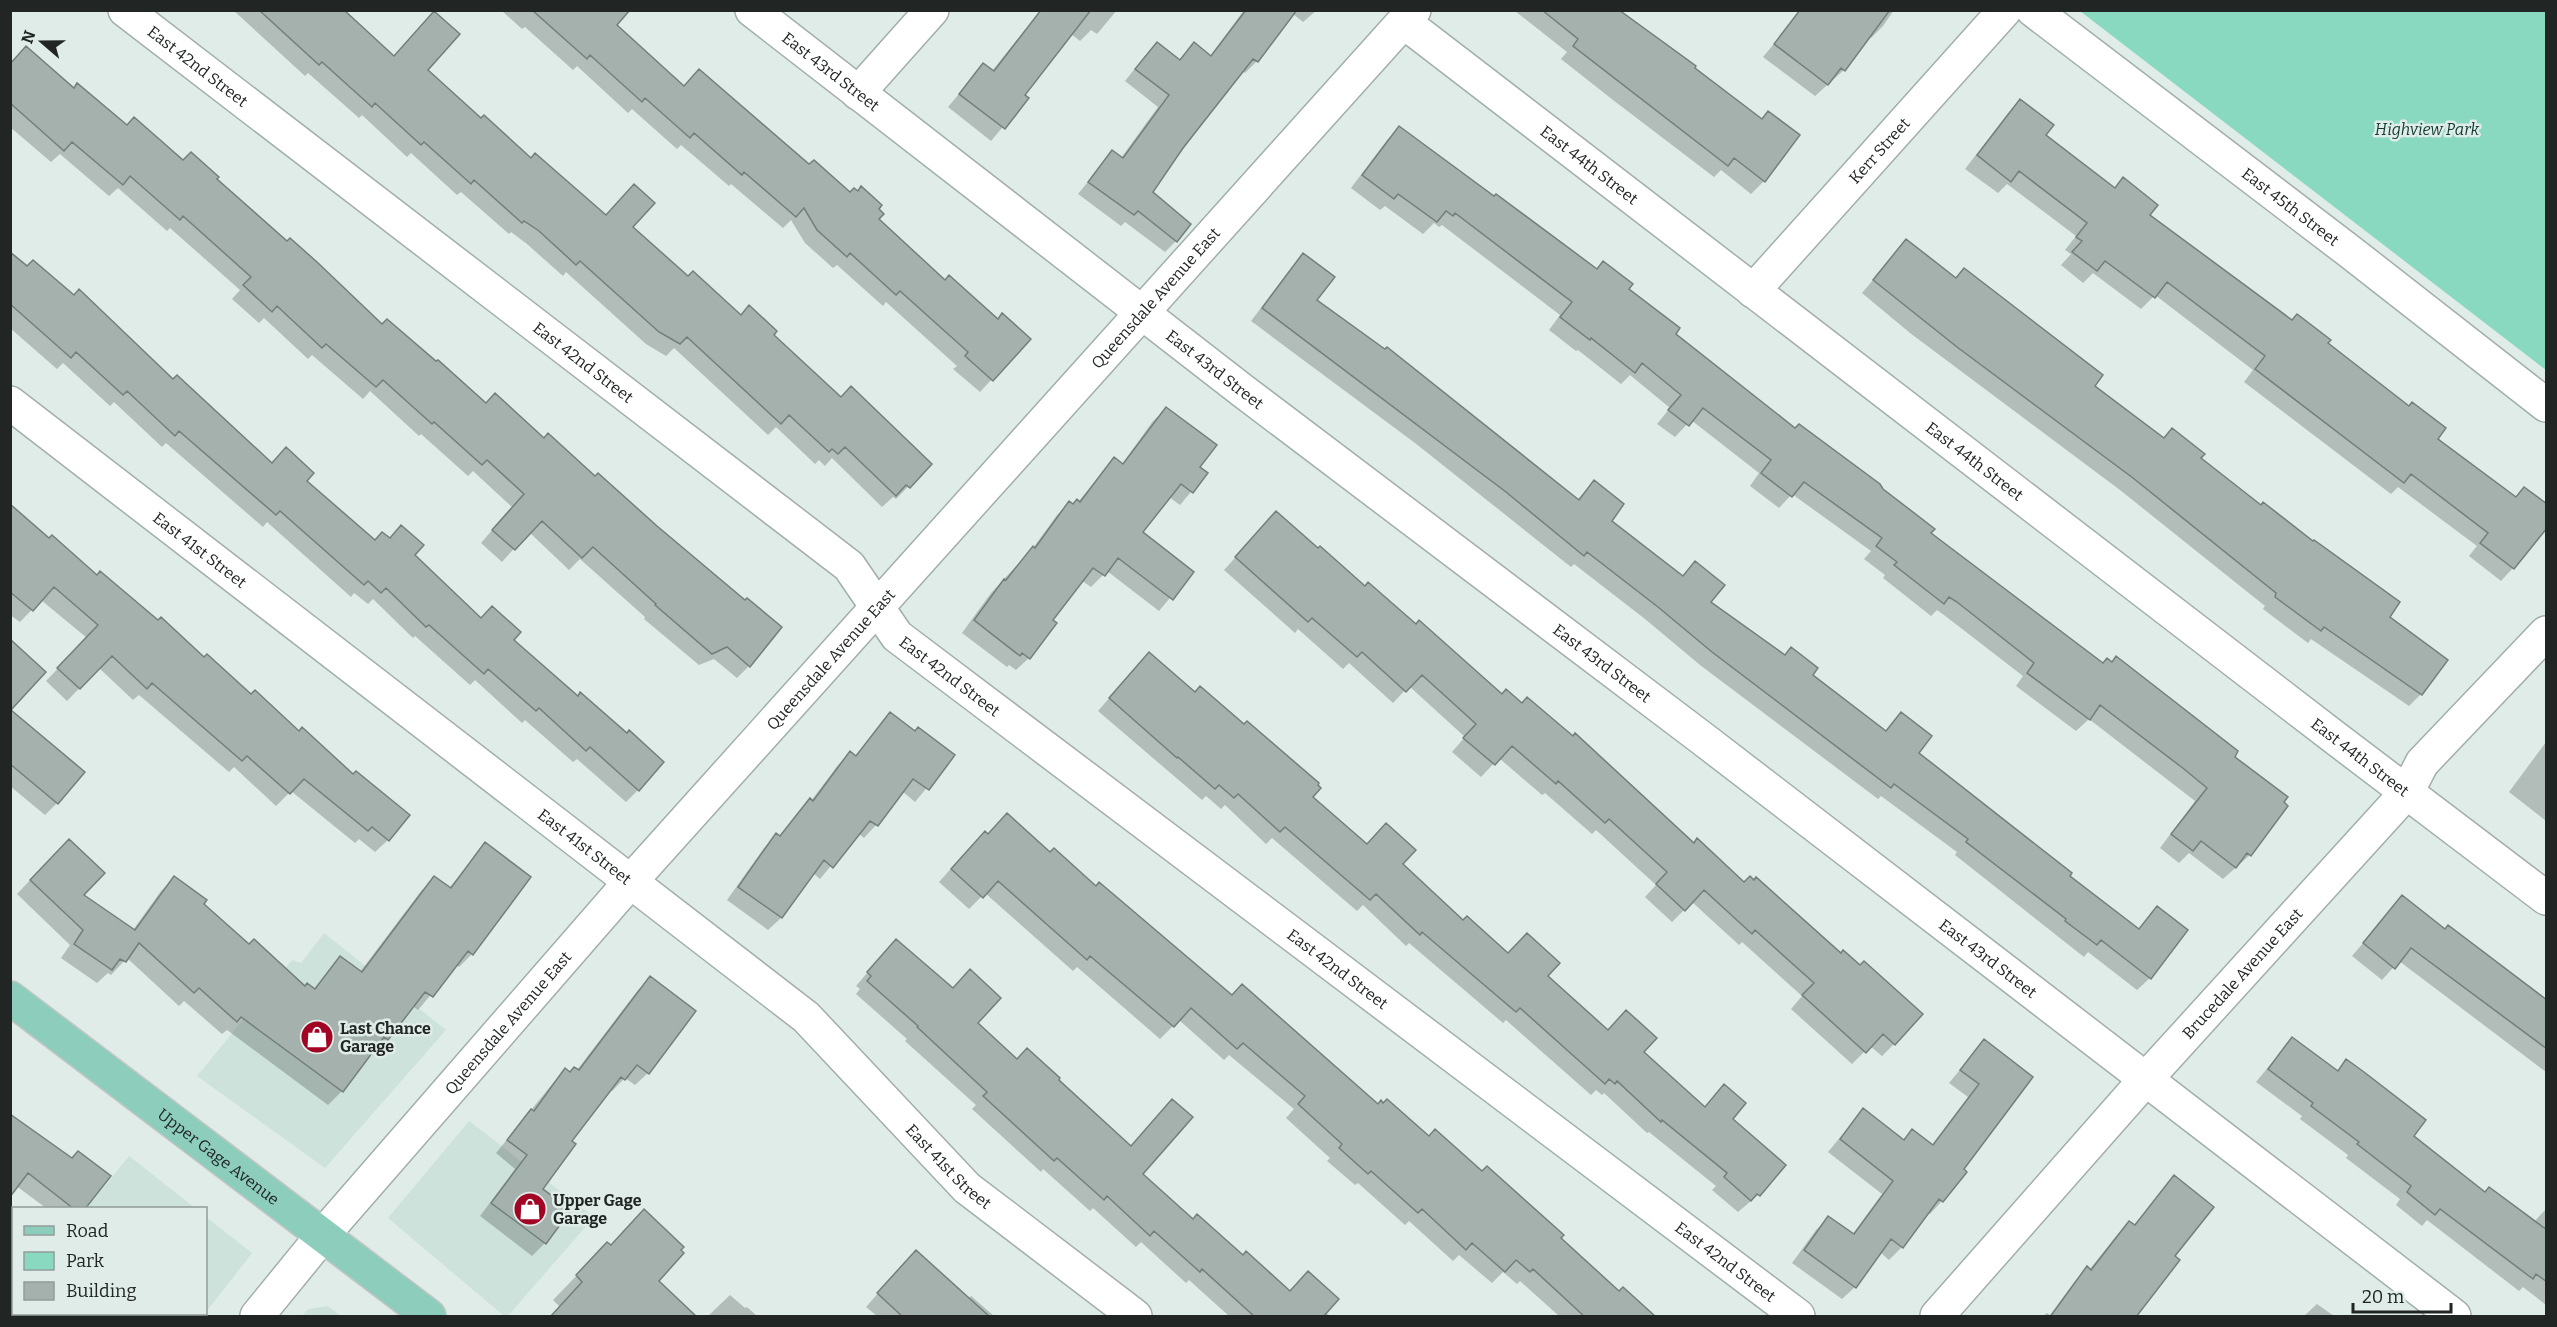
<svg xmlns="http://www.w3.org/2000/svg" width="2557" height="1327" font-family="Bitter,serif">
	<style>
		.built { fill: #cde2da }
		.green { fill: #88d9bf }
		.shadow { fill: #0003 }
		.building { fill: #a4b1ac; stroke: #737f7b; stroke-width: 1.5 }
		.lines { fill: none; stroke-linecap: round; stroke-linejoin: round }
		.minor-casing { stroke: #a2aeaa; stroke-width: 36 }
		.major-casing { stroke: #c5c6c6; stroke-width: 36 }
		.minor { stroke: #fff; stroke-width: 33 }
		.major { stroke: #8ccdbb; stroke-width: 33 }
		.labels { text-anchor: middle; dominant-baseline: central; stroke-width: 5; stroke-linejoin: round; paint-order: stroke }
		.street-label { font-size: 16px; fill: #212524; stroke: #dfece8 }
		.park-label { font-size: 16px; font-style: italic; fill: #123c31; stroke: #dfece8 }
		.poi-label { font-size: 16px; font-weight: bold; fill: #212524; stroke: #dfece8; text-anchor: start }
	</style>
	<rect width="100%" height="100%" fill="#dfece8"/>
	<path class="built" d="M324,933l122,97 -121,138 -128,-92 95,-116 9,3z
		M469,1121l125,96 -86,99h-4l-116,-98z
		M129,1156l66,52h-108z
		M206,1217l46,36 -46,59z
		M13,1301l1,13h191l-3,2h-191v-11z
		M328,1306l13,10h-39l6,-7z"/>
	<path class="green" d="M2080,11h466v359z"/>
	<path class="shadow" d="M233,10h110l50,47 33,13 55,50 50,40 75,57 25,10 57,50 52,39 32,19 69,64 89,65 -34,35 -3,-2 -11,10 -50,-49 -7,8 -6,-6 -4,4 -39,-37 -8,8 -94,-87 -8,8 -20,-12 -80,-72 -3,4 -36,-32 -16,-12 -2,2 -48,-42 -4,3 -46,-42 -4,4 -45,-42 -3,3 -51,-45 -3,3z
		M501,10h116l-2,15 68,63 193,121 1,11 68,62 52,38 32,19 -49,53 -27,-23 4,-3 -71,-64 -3,4 -46,-41 -4,3 -28,-25 -14,-23 -8,8 -52,-44 -2,2 -48,-41 -4,4 -45,-40 -4,4 -51,-47 -4,4 -48,-43 -3,2z
		M1045,10h72l-20,24 -6,-4 -11,11 -9,-7 -48,61 4,3 -36,43 -43,-34 36,-43 8,7 32,-40z
		M1244,10h73l-14,12 -10,-8 -36,47 -12,12 -3,-2 -91,121 25,49 -11,11 -40,-30 -4,4 -43,-32 34,-42 9,6 37,-51 -33,-26 20,-25 12,-12 21,17 16,-17 16,12z
		M1618,10l143,110 7,-7 30,23 -34,45 -13,13 -30,-24 -7,7 -101,-77 -52,-41 6,-7 -52,-41z
		M1802,10h92l-11,16 -12,12 -2,-2 -25,34 -29,26 -52,-39z
		M10,65l64,24 109,73 32,17 534,487 -12,12 -23,-19 -15,6 -55,-46 1,-2 -65,-58 -11,11 -40,-38 -27,30 -21,-19 31,-36 -39,-36 -5,5 -47,-42 -2,2 -49,-45 -7,8 -51,-44 -4,4 -44,-41 -5,5 -27,-24 8,-9 -70,-62 -3,3 -49,-43 -9,8 -49,-42 -9,8 -41,-35z
		M2020,101l24,35 70,53 9,-9 25,35 143,106 35,23 110,95 79,59 9,-9 -11,79 -12,13 -32,-25 8,-10 -79,-59 -7,7 -147,-112 9,-12 -98,-75 -14,14 -48,-36 -10,10 -22,-18 10,-11 -6,-4 11,-14 -69,-52 -9,9 -33,-24 43,-56z
		M1399,128l197,142 30,20 48,44 120,96 87,60 48,44 174,130 130,93 17,98 -27,24 -34,-26 -10,10 -19,-15 35,-47 -106,-82 -13,12 -60,-45 7,-10 -79,-61 -7,-5 -6,6 -48,-38 2,-3 -21,-16 7,-8 -79,-57 -13,14 -29,-22 9,-13 -68,-53 -16,17 -18,-13 13,-16 -40,-33 -9,9 -43,-34 -2,1 -27,-21 11,-15 -118,-90 -3,2 -5,-4 -11,11 -38,-28 -5,4 -29,-22 36,-48z
		M1906,241l48,38 10,-9 129,116 70,53 9,-9 249,264 -12,12 -98,-67 -3,4 -45,-34 2,-3 -145,-116 -210,-157 -48,-40z
		M10,251l163,130 98,83 34,18 69,60 39,13 68,64 31,21 126,150 -12,12 -49,-43 -4,3 -48,-42 -3,3 -47,-43 -5,5 -55,-49 -2,2 -40,-39 -5,5 -14,-11 -3,4 -84,-75 -4,5 -97,-84 -4,4 -48,-45 -4,4 -47,-43 -6,6 -47,-41z
		M1303,255l12,45 262,200 17,-18 16,39 72,55 13,-13 14,39 75,54 7,-7 20,27 73,56 17,-18 15,39 152,124 70,53 19,-22 -7,70 -13,12 -49,-38 -4,5 -129,-102 2,-3 -76,-56 -3,3 -178,-134 -55,-46 -71,-55 -3,3 -156,-124 -164,-122 40,-53z
		M1166,409l32,59 8,6 -26,31 -11,-8 -28,36 51,39 -33,39 -52,-40 -16,16 -10,-7 -30,40 -22,38 -13,12 -7,-5 -2,2 -45,-34 29,-40 42,-45 24,-33 12,-12 4,3 5,-4 36,-43 8,5 31,-43z
		M10,506l39,34 304,236 55,40 -20,24 -13,12 -16,-13 -4,4 -64,-52 -15,15 -42,-39 -5,5 -90,-77 -6,5 -34,-32 -32,33 -21,-20 41,-43 -46,-38 -21,22 -10,-7z
		M1264,526l54,24 2,-2 574,496 -12,12 -12,-10 -18,18 -61,-55 11,-13 -60,-54 -3,3 -47,-43 -20,20 -27,-25 11,-12 -60,-55 -4,4 -47,-41 -3,2 -43,-37 -18,19 -29,-25 13,-15 -56,-51 -16,17 -44,-40 -6,6 -45,-40 -3,4 -71,-63z
		M1137,666l174,131 55,49 35,18 62,58 45,33 38,21 62,56 34,20 62,56 27,11 27,76 -20,17 -26,-22 4,-4 -67,-54 -2,1 -43,-40 -2,2 -6,-5 -5,5 -85,-75 -3,3 -94,-80 -3,3 -43,-41 -6,6 -85,-73 -6,6 -41,-39 -4,4 -15,-13 -4,4 -104,-89z
		M890,714l24,18 39,24 -38,46 -13,-11 -26,34 -12,13 -6,-5 -38,46 -7,-6 -32,45 -13,12 -41,-30 37,-52 13,-13 2,2 19,-24 13,-12 27,-36 12,-12 5,3z
		M10,724l47,79 -12,12 -35,-29z
		M2546,742v79l-37,-29z
		M485,844l-13,110 -13,13 -3,-2 -38,45 -5,-4 -26,33 -13,14 -3,-2 -29,40 -14,14 -101,-75 -5,4 -38,-33 -5,5 -52,-48 -16,17 -3,-2 -11,10 -36,-25 9,-13 -53,-51 38,-40 26,41 52,35 28,-39 13,-13 75,68 56,41 8,3 27,-32 20,14 61,-81 13,-13 15,10z
		M972,845l78,9 46,34 136,108 145,110 52,31 129,101 61,55 30,23h-90l-39,-35 -3,3 -14,-12 -11,11 -33,-28 -6,6 -44,-40 -4,4 -47,-42 -3,2 -28,-24 3,-3 -44,-40 8,-9 -65,-54 -5,5 -45,-40 -19,19 -83,-72 -4,4 -88,-78 -16,16 -30,-27z
		M2402,897l43,33 101,72v70l-147,-111 -17,19 -30,-24z
		M884,953l92,71 41,37 40,19 73,67 42,-46 -31,73 52,47 96,71 42,24h-102l-40,-36 -3,3 -45,-41 -5,5 -43,-39 -3,3 -47,-42 -2,3 -69,-63 4,-4 -71,-64 2,-2 -51,-45 4,-5 -4,-3z
		M651,978l-3,95 -13,12 -10,-7 -13,13 -2,-1 -40,51 -29,49 28,21 -24,32 -13,13 -52,-40 35,-47 -19,-16 57,-70 12,-13 5,3 7,-3 61,-80z
		M2292,1038l44,34 10,-11 66,75 72,57 50,29 12,-13v96l-23,-18 -4,4 -92,-71 -5,6 -26,-21 4,-6 -54,-41 2,-3 -48,-36 2,-3 -46,-34z
		M1984,1041l47,36 -69,92 -20,32 -12,13 -3,-2 -25,35 -13,13 -9,-8 -25,35 -13,12 -50,-36 24,-33 13,-13 23,18 30,-41 -54,-42 35,-42 40,31 10,-10 18,15 37,-49 -19,-14z
		M10,1115l74,93h-38l-31,-23z
		M2174,1177l-1,80 -40,59h-90l4,-3 3,2 25,-34 12,-13 2,2 28,-35 12,-12 4,3z
		M904,1264l64,35 3,-3 23,20h-117l-11,-9z
		M584,1268l73,13 -97,26 -7,-7z
		M730,1295l15,13 2,-1 10,9h-49z
		M2317,1304l17,12h-30z
		M22,1314h37l4,2h-43z
		M67,1314h34l-3,2h-28z"/>
	<path class="building" d="M259,10h85l50,46 40,-45 26,23 -32,36 53,48 3,-3 47,43 4,-5 71,62 28,-31 21,19 -22,24 55,49 5,-5 48,44 8,-10 28,26 -3,4 67,62 10,-11 81,78 -22,24 -4,-3 -10,11 -51,-49 -7,7 -6,-5 -3,3 -40,-37 -8,9 -94,-87 -7,7 -21,-12 -79,-71 -4,4 -37,-34 -15,-10 -2,2 -48,-43 -3,4 -47,-42 -3,3 -46,-42 -3,4 -50,-45 -3,3z
		M532,10h98l-13,15 67,61 15,-17 110,95 5,-4 36,32 4,-4 4,3 3,-5 21,19 -3,4 5,5 -5,5 66,61 4,-5 49,44 4,-6 29,26 -38,42 -28,-25 3,-4 -68,-61 -4,4 -46,-42 -3,4 -30,-27 -13,-22 -8,9 -52,-45 -2,3 -48,-42 -4,5 -45,-40 -3,4 -52,-47 -3,4z
		M1041,10h50l-66,85 4,3 -24,31 -46,-35 24,-31 11,8z
		M1246,10h51l-39,52 -5,-3 -70,89 -30,44 38,32 -14,18 -39,-31 -4,4 -46,-33 24,-32 11,8 46,-63 -34,-26 22,-27 23,18 14,-18 17,14z
		M1542,10h77l77,56 -1,2 67,51 6,-8 32,24 -35,47 -31,-24 -6,8 -155,-120 5,-7z
		M1800,10h90l-45,61 -4,-3 -13,17 -54,-41z
		M26,46l48,42 3,-5 50,42 7,-8 49,43 8,-8 28,25 -2,2 70,62 3,-3 27,24 65,62 5,-5 49,42 2,-1 48,43 9,-10 49,45 4,-5 47,43 3,-3 59,53 88,74 2,-2 35,29 -32,40 -23,-20 -15,7 -57,-49 1,-1 -63,-57 -11,11 -40,-37 -27,29 -23,-20 32,-36 -37,-34 -5,5 -48,-43 -2,2 -49,-44 -7,7 -50,-43 -4,4 -45,-42 -5,6 -29,-27 8,-8 -68,-61 -3,4 -50,-44 -7,9 -51,-43 -8,9 -54,-48v-39z
		M2020,99l34,26 -8,10 69,53 8,-11 35,28 -8,10 142,105 5,-6 34,26 -3,3 81,63 3,-4 34,26 -8,11 78,58 8,-10 23,17v24l-33,41 -34,-26 8,-10 -77,-59 -7,9 -149,-114 10,-13 -98,-74 -12,16 -50,-37 -8,10 -25,-19 10,-11 -6,-4 11,-14 -68,-52 -8,11 -34,-27z
		M1399,126l95,70 2,-2 101,75 6,-8 30,23 -4,5 51,39 -4,6 119,94 4,-4 81,60 3,5 52,40 -4,4 172,130 4,-5 5,4 4,-6 122,95 -3,6 53,40 -4,5 4,4 -37,50 -4,-3 -11,15 -35,-27 -8,10 -22,-17 36,-46 -23,-19 -84,-64 -10,15 -63,-47 7,-10 -77,-61 -8,-5 -5,7 -50,-39 3,-3 -21,-16 6,-8 -78,-56 -12,15 -31,-24 10,-13 -68,-52 -14,18 -21,-16 13,-15 -39,-32 -7,10 -44,-35 -1,2 -30,-23 12,-15 -117,-89 -2,3 -7,-5 -9,11 -39,-28 -4,5 -32,-24z
		M1906,239l50,39 8,-10 139,107 -8,11 69,52 8,-10 33,26 -4,4 60,47 2,-3 50,39 1,-1 86,62 -10,15 58,43 -26,35 -98,-68 -3,4 -46,-34 1,-4 -143,-115 -176,-131 -84,-67z
		M10,252l17,14 6,-6 41,35 5,-6 94,90 4,-4 95,88 14,-16 28,26 -7,8 68,59 7,-8 8,6 11,-13 23,20 -9,10 66,63 11,-12 29,26 -7,8 64,56 2,-4 47,41 2,-3 35,32 -25,29 -49,-44 -4,4 -47,-43 -3,3 -48,-42 -4,5 -55,-49 -3,2 -40,-39 -5,5 -13,-12 -4,4 -84,-74 -4,4 -97,-84 -4,5 -48,-45 -4,4 -47,-43 -5,6 -61,-54z
		M1303,253l32,24 -18,23 65,47 3,2 2,-2 192,153 15,-20 30,24 -12,17 71,55 12,-15 30,24 -14,17 74,53 6,-8 27,21 -5,7 73,56 15,-19 31,24 -13,17 153,120 -2,3 69,53 18,-23 31,24 -37,49 -50,-39 -4,5 -32,-24 1,-2 -100,-77 2,-3 -74,-55 -3,4 -179,-136 -54,-45 -71,-55 -3,4 -78,-64 -244,-184z
		M1166,407l51,38 -17,22 8,6 -15,20 -12,-9 -38,48 51,40 -21,28 -55,-42 -13,18 -12,-8 -40,52 4,3 -27,36 -8,-6 -2,3 -46,-36 30,-41 2,1 27,-34 2,2 34,-47 4,3 4,-5 3,3 34,-45 9,7z
		M10,504l39,34 3,-3 45,40 3,-4 58,49 3,-3 43,40 3,-3 44,40 4,-4 44,41 3,-4 51,47 3,-3 54,44 -21,26 -17,-14 -4,4 -64,-52 -14,15 -43,-38 -5,5 -90,-78 -5,6 -35,-33 -32,33 -23,-21 41,-43 -44,-38 -21,24 -23,-19z
		M1276,511l42,37 2,-2 45,40 3,-4 48,42 3,-4 83,74 4,-5 16,14 5,-6 46,39 2,-3 119,110 3,-5 47,44 6,-6 4,4 2,-3 85,76 2,-3 17,15 4,-4 59,53 -28,31 -12,-11 -17,19 -64,-58 12,-12 -59,-53 -3,4 -48,-44 -19,21 -29,-27 11,-12 -58,-53 -4,4 -47,-42 -2,3 -44,-38 -17,19 -32,-27 13,-14 -54,-49 -16,17 -44,-40 -5,5 -45,-39 -4,4 -73,-65z
		M10,639l36,33 -35,38 74,62 -27,32 -48,-40z
		M1149,652l46,40 5,-6 44,38 3,-3 72,62 -1,2 3,3 -8,9 54,47 19,-21 30,27 -13,14 60,56 4,-4 41,37 19,-20 33,30 -12,13 60,54 18,-20 31,28 -13,14 61,55 19,-23 22,19 -13,16 53,46 -26,31 -3,-2 -6,7 -27,-24 3,-4 -65,-53 -1,2 -44,-41 -2,3 -6,-5 -4,5 -85,-76 -4,4 -94,-80 -2,3 -44,-41 -6,6 -85,-73 -5,5 -42,-38 -4,4 -15,-13 -4,4 -37,-32 -1,1 -68,-60z
		M890,712l25,19 3,-4 37,28 -26,35 -16,-11 -35,47 -8,-5 -37,47 -9,-8 -42,58 -44,-31 38,-54 4,3 30,-38 3,3 37,-50 6,5z
		M1007,813l43,39 4,-4 42,38 3,-4 133,113 10,-11 136,120 3,-4 2,3 4,-4 42,37 6,-7 47,42 5,-5 77,69 -3,3 58,53 4,-4 33,30h-71l-52,-48 -3,3 -14,-12 -11,12 -33,-29 -6,7 -44,-41 -4,4 -47,-42 -3,3 -29,-26 3,-4 -44,-40 7,-8 -62,-53 -6,6 -46,-41 -17,19 -84,-71 -3,4 -89,-79 -15,17 -32,-29 34,-38 3,3z
		M69,839l36,34 -21,22 51,35 39,-54 33,24 -3,4 45,40 5,-5 51,47 2,-3 8,6 25,-33 22,16 72,-96 17,12 34,-46 46,35 -58,78 -5,-4 -35,46 -8,-5 -37,48 -4,-3 -41,55 -102,-75 -4,5 -38,-34 -5,5 -55,-50 -13,19 -6,-3 -8,11 -38,-26 9,-14 -53,-50z
		M2402,895l43,34 3,-4 99,75v49l-136,-101 -16,21 -32,-26z
		M896,939l57,49 17,-19 31,29 -23,25 39,36 10,-11 33,30 -1,2 72,66 41,-47 21,18 -50,57 50,45 4,-5 46,41 3,-4 44,40 18,-20 31,28 -16,18h-68l-53,-48 -2,3 -46,-41 -4,5 -43,-40 -3,4 -47,-42 -3,3 -71,-65 4,-4 -70,-65 1,-1 -51,-45 4,-5 -4,-4z
		M650,976l46,35 -47,63 -12,-9 -12,15 -4,-3 -49,64 4,3 -33,45 28,21 -25,34 -55,-41 36,-48 -20,-15 24,-31 3,2 31,-43 5,4 4,-5 5,3z
		M2292,1037l46,34 8,-12 18,13 62,48 -12,16 71,56 4,-5 58,43v52l-11,-8 -3,5 -93,-70 -5,6 -28,-23 4,-6 -54,-42 2,-2 -48,-36 2,-3 -45,-34z
		M1984,1039l49,38 -69,92 3,3 -24,30 -4,-3 -36,49 -12,-9 -35,49 -52,-38 24,-34 26,18 39,-53 -53,-42 23,-31 41,32 8,-11 21,16 46,-61 -19,-14z
		M10,1114l62,44 6,-7 33,25 -26,33h-11l-46,-36 -18,24z
		M2174,1175l40,32 -39,49 5,4 -44,57h-86l37,-51 4,4 38,-49 6,4z
		M644,1209l40,38 -3,3 3,3 -25,28 38,36h-147l32,-35 -6,-7 31,-33 4,3z
		M916,1250l74,67h-87l-26,-24z"/>
	<g class="lines">
		<g class="minor-casing">
			<g id="minor">
				<path id="s1" d="M125,10l724,556 48,70 901,680"/>
				<path id="s2" d="M752,10l491,381 460,348 751,577"/>
				<path id="s3" d="M2033,10l316,241 197,154"/>
				<path id="s4" d="M1404,22l930,715 212,161"/>
				<path d="M858,93l74,-83"/>
				<path id="s5" d="M1753,291l252,-281"/>
				<path id="s6" d="M10,403l796,614 161,171 168,128"/>
				<path id="s7" d="M257,1316l66,-81 308,-354 783,-871"/>
				<path id="s8" d="M1937,1316l208,-236 262,-288 15,-29 124,-130"/>
			</g>
		</g>
		<g class="major-casing">
			<g id="major">
				<path id="s9" d="M10,998l419,318"/>
			</g>
		</g>
		<use href="#minor" class="minor"/>
		<use href="#major" class="major"/>
	</g>
	<defs>
		<g id="shop-disc" transform="scale(1.725)"><circle r="9.5" fill="#a20423" stroke="#dfece8"/><path d="M-5-2.5h2.3a2.7 3.5 0 0 1 5.4 0H5L5.5 6h-11ZM-1.5-2.5h3a1.5 2.3 0 0 0-3 0Z" fill="#fff"/></g>
	</defs>
	<g fill-rule="evenodd">
		<use href="#shop-disc" x="317" y="1037"/>
		<use href="#shop-disc" x="530" y="1209"/>
	</g>
	<g class="labels">
		<g class="street-label">
			<text stroke="none"><textPath href="#s1" startOffset="92">East 42nd Street</textPath></text>
			<text stroke="none"><textPath href="#s2" startOffset="100">East 43rd Street</textPath></text>
			<text stroke="none"><textPath href="#s5" startOffset="189">Kerr Street</textPath></text>
			<text stroke="none"><textPath href="#s4" startOffset="234">East 44th Street</textPath></text>
			<text stroke="none"><textPath href="#s3" startOffset="324">East 45th Street</textPath></text>
			<text stroke="none"><textPath href="#s7" startOffset="1358">Queensdale Avenue East</textPath></text>
			<text stroke="none"><textPath href="#s1" startOffset="578">East 42nd Street</textPath></text>
			<text stroke="none"><textPath href="#s2" startOffset="586">East 43rd Street</textPath></text>
			<text stroke="none"><textPath href="#s4" startOffset="720">East 44th Street</textPath></text>
			<text stroke="none"><textPath href="#s6" startOffset="240">East 41st Street</textPath></text>
			<text stroke="none"><textPath href="#s7" startOffset="872">Queensdale Avenue East</textPath></text>
			<text stroke="none"><textPath href="#s2" startOffset="1072">East 43rd Street</textPath></text>
			<text stroke="none"><textPath href="#s1" startOffset="1064">East 42nd Street</textPath></text>
			<text stroke="none"><textPath href="#s4" startOffset="1206">East 44th Street</textPath></text>
			<text stroke="none"><textPath href="#s6" startOffset="726">East 41st Street</textPath></text>
			<text stroke="none"><textPath href="#s2" startOffset="1558">East 43rd Street</textPath></text>
			<text stroke="none"><textPath href="#s1" startOffset="1550">East 42nd Street</textPath></text>
			<text stroke="none"><textPath href="#s8" startOffset="459">Brucedale Avenue East</textPath></text>
			<text stroke="none"><textPath href="#s7" startOffset="386">Queensdale Avenue East</textPath></text>
			<text stroke="none"><textPath href="#s9" startOffset="262">Upper Gage Avenue</textPath></text>
			<text stroke="none"><textPath href="#s6" startOffset="1212">East 41st Street</textPath></text>
			<text stroke="none"><textPath href="#s1" startOffset="2036">East 42nd Street</textPath></text>
		</g>
		<g class="park-label">
			<text x="2427" y="129">Highview Park</text>
		</g>
		<g class="poi-label">
			<text x="340" y="1028">Last Chance<tspan x="340" dy="18">Garage</tspan></text>
			<text x="553" y="1200">Upper Gage<tspan x="553" dy="18">Garage</tspan></text>
		</g>
	</g>
	<rect width="2557" height="1327" fill="none" stroke="#212524" stroke-width="24"/>
	<rect x="12" y="1207" width="195" height="108" fill="#dfece8" stroke="#939c9a" stroke-width="1.5"/>
	<rect x="24" y="1226" width="30" height="9" fill="#8ccdbb" stroke="#939c9a" stroke-width="1.5"/>
	<text x="66" y="1237" font-size="18" fill="#212524">Road</text>
	<rect x="24" y="1252" width="30" height="18" fill="#88d9bf" stroke="#939c9a" stroke-width="1.5"/>
	<text x="66" y="1267" font-size="18" fill="#212524">Park</text>
	<rect x="24" y="1282" width="30" height="18" fill="#a4b1ac" stroke="#939c9a" stroke-width="1.5"/>
	<text x="66" y="1297" font-size="18" fill="#212524">Building</text>
	<g transform="translate(42 42) rotate(290)" stroke="#dfece8" stroke-width="4.5" paint-order="stroke">
	<path d="M0-4.5L10 22L0 15L-10 22Z" fill="#212524"/>
	<text y="-9" font-size="16" font-weight="bold" text-anchor="middle" fill="#212524">N</text>
	</g>
	<path d="M2353 1303v9h98v-9" fill="none" stroke="#212524" stroke-width="3"/>
	<text x="2362" y="1303" font-size="18" fill="#212524" stroke="#dfece8" stroke-width="4.5" paint-order="stroke">20 m</text>
</svg>
